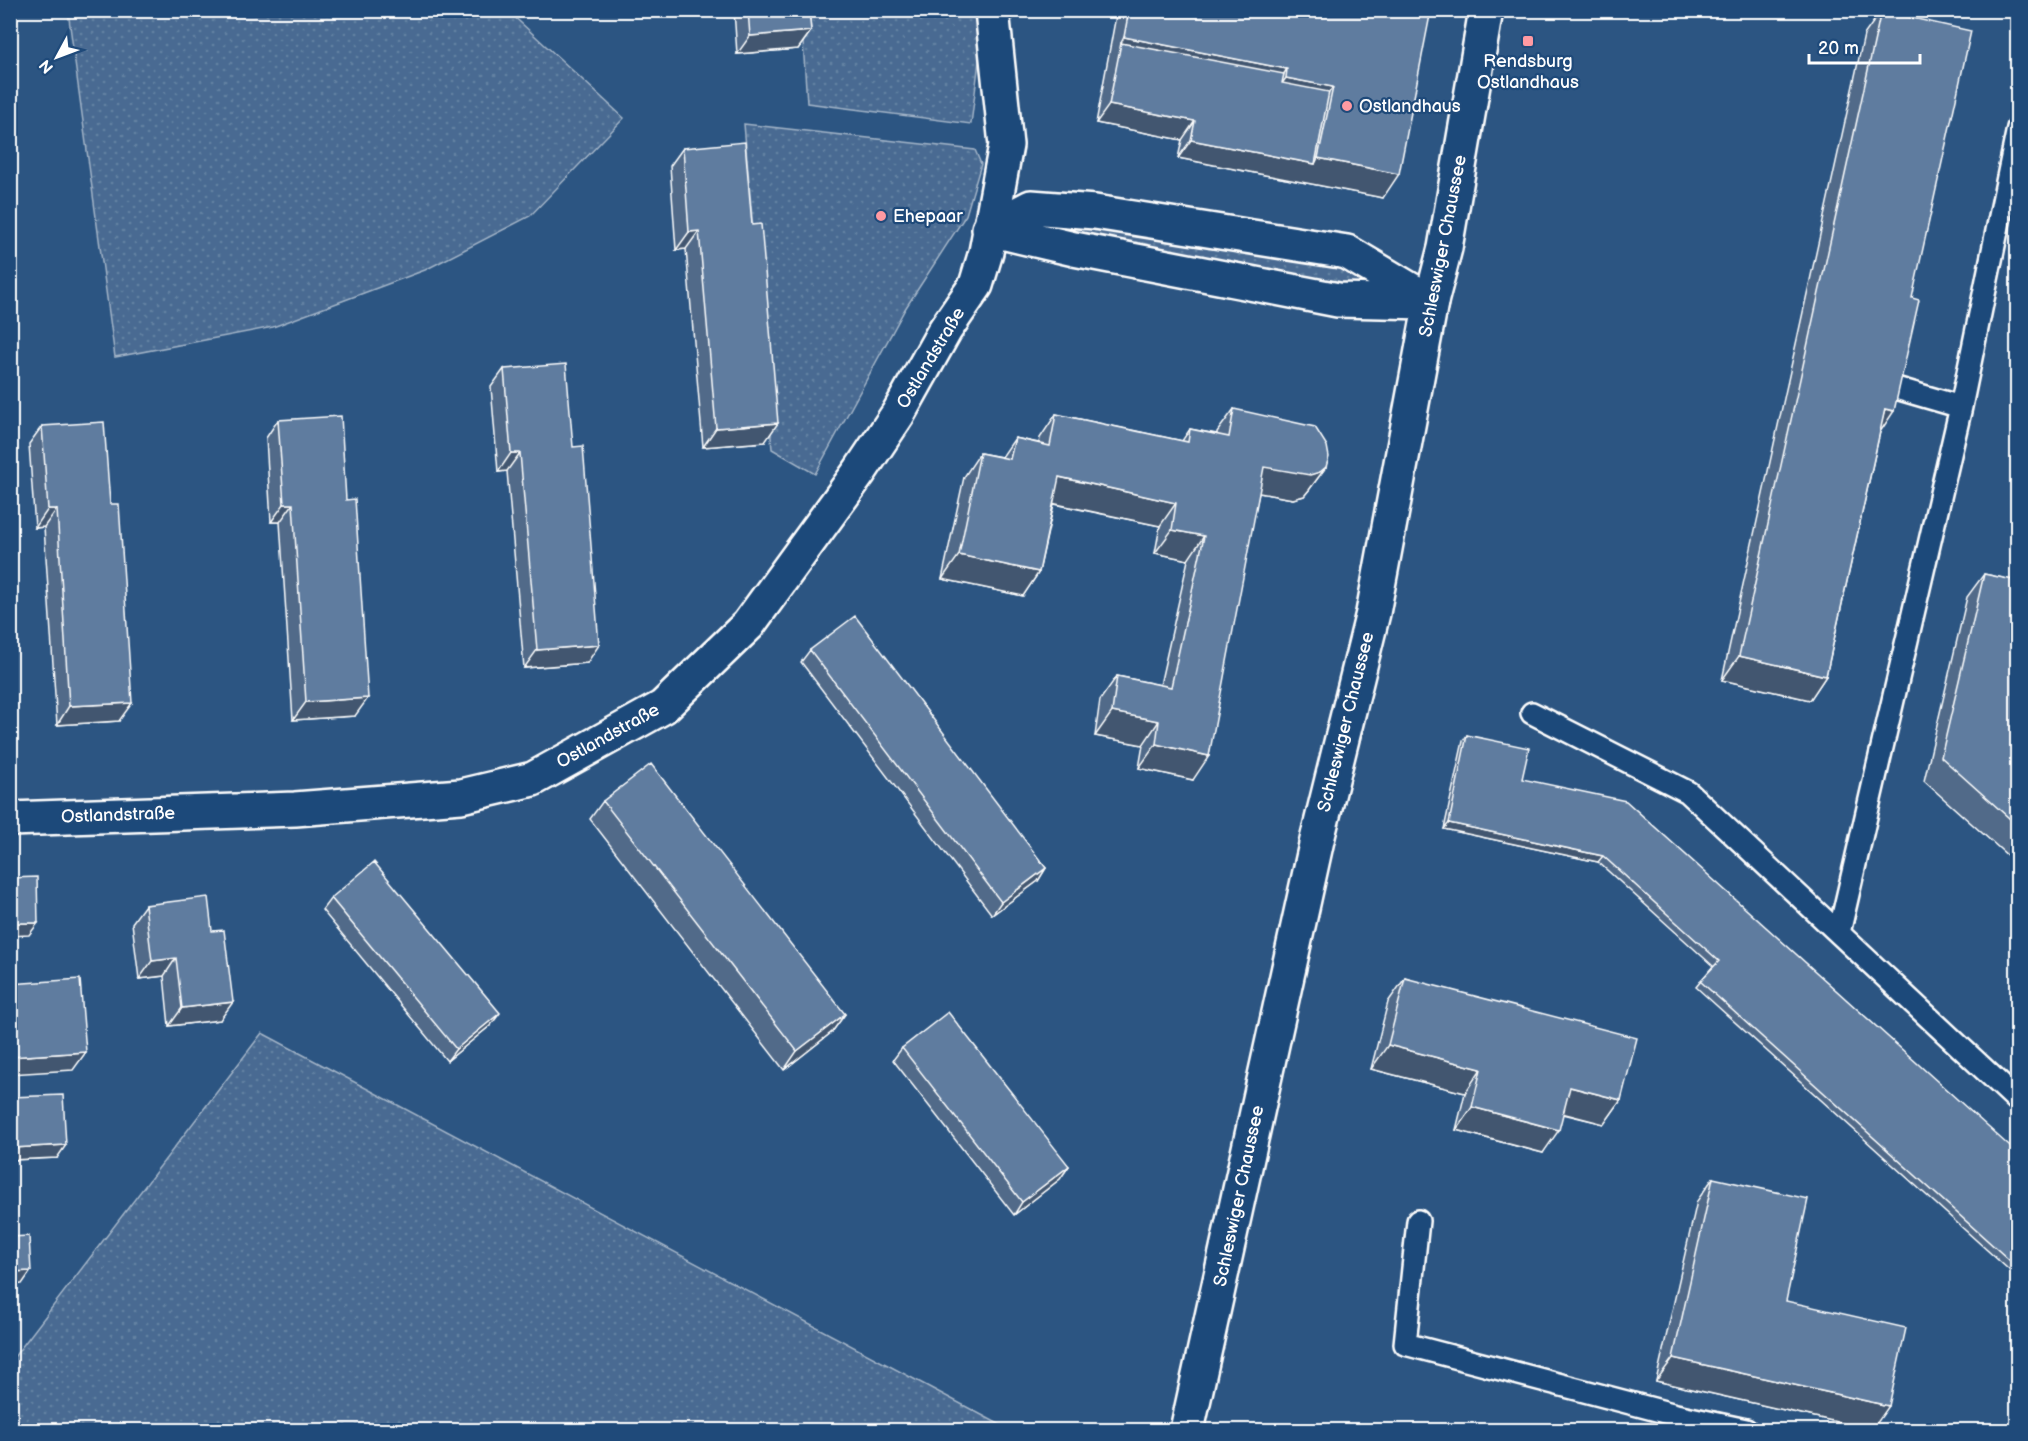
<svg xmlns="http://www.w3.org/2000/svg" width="2028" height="1441" font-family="'Balsamiq Sans',sans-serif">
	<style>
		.grass { fill: url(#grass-dots); stroke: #a4b5c8; stroke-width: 1.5 }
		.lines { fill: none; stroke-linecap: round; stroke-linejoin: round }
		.service-casing { stroke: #fff; stroke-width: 26 }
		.minor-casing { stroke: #fff; stroke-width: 38 }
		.secondary-casing { stroke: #fff; stroke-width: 38 }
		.service { stroke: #1f4a7a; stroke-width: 21 }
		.minor { stroke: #1f4a7a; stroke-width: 33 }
		.secondary { stroke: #1f4a7a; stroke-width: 33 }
		.wall { fill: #516b89; stroke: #fff; stroke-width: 1.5 }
		.shaded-wall { fill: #42576f; stroke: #fff; stroke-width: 1.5 }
		.building { fill: #5e7c9f; stroke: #fff; stroke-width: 1.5 }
		.poi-dot { fill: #ff9aa2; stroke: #1f4a7a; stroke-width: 2 }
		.labels { text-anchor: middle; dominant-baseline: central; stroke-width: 4.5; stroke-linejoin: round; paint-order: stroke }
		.poi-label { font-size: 18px; fill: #fff; stroke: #1f4a7a; text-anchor: start }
		.street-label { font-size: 18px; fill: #fff; stroke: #1f4a7a }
	</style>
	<defs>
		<pattern id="grass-dots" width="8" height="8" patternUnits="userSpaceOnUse" patternTransform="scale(1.5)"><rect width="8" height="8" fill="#486b92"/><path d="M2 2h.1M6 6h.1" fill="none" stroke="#6381a2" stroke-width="1.8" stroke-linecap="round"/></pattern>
	</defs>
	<rect width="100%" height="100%" fill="#2c5582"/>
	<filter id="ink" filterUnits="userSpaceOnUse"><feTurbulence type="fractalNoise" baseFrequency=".0167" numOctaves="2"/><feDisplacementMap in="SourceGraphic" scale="12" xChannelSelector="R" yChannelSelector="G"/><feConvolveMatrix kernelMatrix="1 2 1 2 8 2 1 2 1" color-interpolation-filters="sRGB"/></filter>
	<g filter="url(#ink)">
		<path class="grass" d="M68,11h440l116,107 -94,98 -105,54 -152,57 -158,30z
			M801,11h173l7,34 -10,79 -164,-21z
			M744,124l231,26 6,14 -15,51 -61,94 -90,165 -43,-25z
			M1035,207l307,44 82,47 -435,-69z
			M262,1033l748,397h-999v-69z"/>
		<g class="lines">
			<g class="service-casing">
				<path id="service" d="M1889,386l72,21
					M1532,713l156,79 330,309
					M1839,933l122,-526 57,-279
					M1418,1221l-13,123 271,71 70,15"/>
			</g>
			<g class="minor-casing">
				<path id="minor" d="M989,229l42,-22 64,5 252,40 84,50
					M989,229l85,20 264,51 89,2
					M10,819l285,-10 166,-13 72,-17 130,-72 85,-82 112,-154 38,-57 47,-84 31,-45 10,-33 20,-107 -14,-135"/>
			</g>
			<g class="secondary-casing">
				<path id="secondary" d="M1187,1430l130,-590 56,-227 58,-311 14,-54 41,-238"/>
			</g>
			<use href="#service" class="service"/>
			<use href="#minor" class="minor"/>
			<use href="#secondary" class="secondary"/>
		</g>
		<path class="wall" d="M734,10h75l2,21 -13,18 -61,5z
			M1117,10h314l-48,188 -205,-40 4,-18 -86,-17z
			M1881,11l-1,421 -54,244 -16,24 -88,-20 142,-645z
			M683,148l69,77 13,217 -62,5 -17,-198 -10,1 -6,-84z
			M504,369l83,294 -63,5 -17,-197 -9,1 -7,-85z
			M1234,409l92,58 -17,23 -5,6 -11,3 -34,-6 -66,287 -54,-12 4,-23 -48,-9 5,-36 17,-24 43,9 28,-125 -33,-7 5,-27 -106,-22 -15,68 -16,24 -81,-17 22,-102 16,-24 22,4 13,-19 24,5 1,-5 16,-24 126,27 8,-12 27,5v-2z
			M278,420l68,80 9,216 -62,4 -13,-198h-9l-5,-84z
			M42,426l68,78 9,217 -62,4 -13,-198 -9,1 -6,-84z
			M1984,574l34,7v284l-94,-84 43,-184z
			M810,650l236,218 -8,13 -46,34 -191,-253z
			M1467,735l55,44 496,375v124l-322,-291 17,-21 -115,-104 -154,-33 19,-88z
			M603,801l242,213 -13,18 -48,38 -194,-251z
			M331,898l160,127 -44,36 -125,-151z
			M145,905l75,115 -51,6 -5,-50 -25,3 -7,-56z
			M1405,978l216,122 -17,24 -41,-10 -20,39 -87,-23 9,-37 -94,-24 17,-67z
			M902,1048l167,118 -9,13 -46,36 -121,-155z
			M10,1097l47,61 -47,2z
			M1713,1178l73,123 86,129 -216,-49 41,-180z"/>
		<path class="shaded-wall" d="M811,31l-13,18 -61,5 13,-18z
			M1124,37l163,32 -16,24 -150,-50z
			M1286,78l47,9 -17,24 -47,-10z
			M1109,105l86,16 -13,19 -86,-17z
			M1191,140l124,24 3,-6 81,16 -16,24 -205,-40z
			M699,231l-13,18 -10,1 13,-18z
			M1885,409l9,2 -16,24z
			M778,423l-13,19 -62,5 13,-19z
			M511,453h9l-13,18 -9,1z
			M1264,467h62l-17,23 -5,6 -11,3 -45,-8z
			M1059,477l117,26 -16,23 -118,-25z
			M284,504h9l-13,18h-9z
			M48,509h9l-13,18 -9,1z
			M1172,530l32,6 -16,24 -33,-7z
			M959,555l80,17 -16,24 -81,-17z
			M599,645l-12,18 -63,5 13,-18z
			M1739,656l87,20 -16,24 -88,-20z
			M368,698l-13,18 -62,4 13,-18z
			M132,703l-13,18 -62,4 12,-19z
			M1112,712l47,9 -16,24 -48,-9z
			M1156,744l53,12 -16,24 -54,-12z
			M1449,823l154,33 -5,6 -154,-33z
			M1046,868l-8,13 -46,34 9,-13z
			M10,923h28l-9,12 -19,1z
			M176,958l-12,18 -25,3 13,-18z
			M233,1002l-13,18 -51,6 13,-18z
			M500,1013l-9,12 -44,36 9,-12z
			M845,1014l-13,18 -48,38 13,-19z
			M1388,1045l93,24 -16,24 -94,-24z
			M86,1052l-13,18 -63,4v-17z
			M1570,1087l51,13 -17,24 -50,-13z
			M1472,1107l87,23 -16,23 -87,-23z
			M66,1145l-9,13 -47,2v-9l2,-3z
			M1069,1166l-9,13 -46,36 8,-13z
			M31,1271l-9,13 -12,1v-13z
			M1673,1358l216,48 -17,24 -216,-49z"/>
		<path class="building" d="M748,10h61l2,21 -61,5z
			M1129,10h302l-32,164 -81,-16 15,-71 -47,-9 1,-9 -163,-32z
			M1881,11l90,20 -59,267 7,2 -25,111 -9,-2 -59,267 -87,-20z
			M1121,43l163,31 -2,9 47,9 -14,72 -124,-24 4,-19 -86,-16z
			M745,142l7,83 9,-1 17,199 -62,5 -17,-197 -10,1 -6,-84z
			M566,364l7,83 10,-1 16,199 -62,5 -17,-197h-9l-7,-84z
			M1234,409l81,18 12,19 2,11 -3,10 -6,5 -10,3 -46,-8 -55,289 -53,-12 3,-23 -47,-9 5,-36 54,11 33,-151 -32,-6 4,-27 -117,-26 -20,95 -80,-17 21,-102 30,6 5,-21 35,8 6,-32 132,28 2,-13 39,8z
			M341,416l5,84 9,-1 13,199 -62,4 -13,-198h-9l-6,-84z
			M104,422l6,82h9l13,199 -63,3 -12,-197h-9l-6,-83z
			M1984,574l34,7v245l-77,-69z
			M855,616l191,252 -45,34 -191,-252z
			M1467,735l62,13 -7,31 104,22 392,353v114l-318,-287 19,-20 -116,-105 -154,-33z
			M651,764l194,250 -48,37 -194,-250z
			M374,862l126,151 -44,36 -125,-151z
			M37,877l1,46h-28v-45z
			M208,897l4,34 12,-1 9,72 -51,6 -6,-50 -24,3 -7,-56z
			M1405,978l232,60 -16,62 -51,-13 -11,43 -87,-23 9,-38 -93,-24z
			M80,979l6,73 -76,5v-73z
			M948,1012l121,154 -47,36 -120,-154z
			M63,1095l3,50 -54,3 -2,-51z
			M1713,1178l95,21 -22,102 120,27 -17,78 -216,-48z
			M29,1236l2,35 -21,1v-35z"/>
	</g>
	<g class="poi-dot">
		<rect x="1522" y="35" width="12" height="12" rx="3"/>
		<circle cx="1347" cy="106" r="6"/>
		<circle cx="881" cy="216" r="6"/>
	</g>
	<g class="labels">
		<g class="poi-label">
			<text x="1528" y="61" text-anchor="middle">Rendsburg<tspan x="1528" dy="21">Ostlandhaus</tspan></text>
			<text x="1359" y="106">Ostlandhaus</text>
			<text x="893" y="216">Ehepaar</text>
		</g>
		<g class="street-label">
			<text transform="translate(1443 246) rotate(-79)">Schleswiger Chaussee</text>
			<text transform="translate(931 358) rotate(-59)">Ostlandstraße</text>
			<text transform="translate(1346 722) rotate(-76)">Schleswiger Chaussee</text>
			<text transform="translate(608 736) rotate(-29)">Ostlandstraße</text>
			<text transform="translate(118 815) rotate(-2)">Ostlandstraße</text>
			<text transform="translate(1239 1196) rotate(-78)">Schleswiger Chaussee</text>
		</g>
	</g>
	<rect width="2028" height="1441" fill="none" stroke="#1f4a7a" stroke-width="36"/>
	<rect x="18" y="18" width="1992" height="1405" fill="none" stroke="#fff" stroke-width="2" filter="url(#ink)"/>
	<g transform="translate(57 57) rotate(229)" stroke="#1f4a7a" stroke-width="4.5" paint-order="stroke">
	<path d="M0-4.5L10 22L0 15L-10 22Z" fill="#ffffff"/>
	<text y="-9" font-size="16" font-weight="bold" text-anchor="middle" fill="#ffffff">N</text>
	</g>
	<path d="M1809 54v9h111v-9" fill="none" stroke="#ffffff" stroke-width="3"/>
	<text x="1818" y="54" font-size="18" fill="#ffffff" stroke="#1f4a7a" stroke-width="4.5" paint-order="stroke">20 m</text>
</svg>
